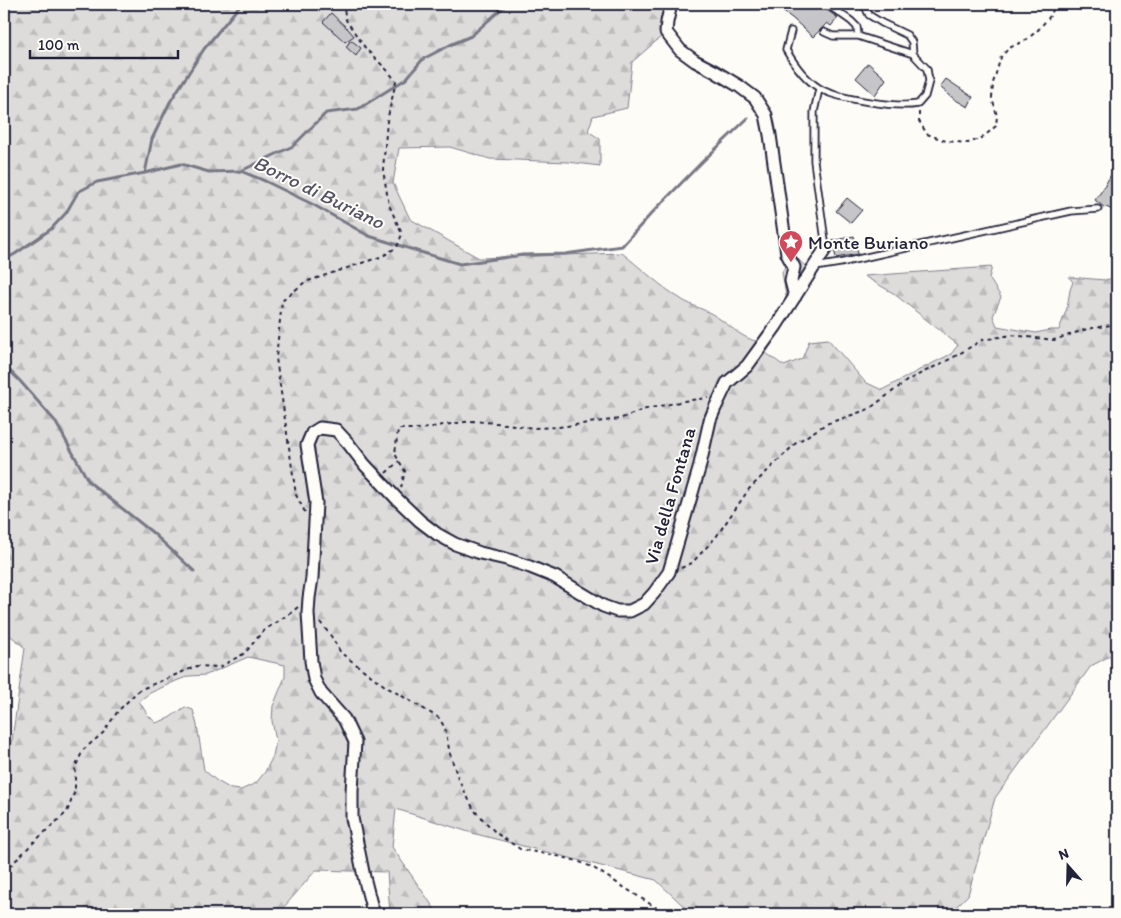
<svg xmlns="http://www.w3.org/2000/svg" width="1121" height="918" font-family="Itim,sans-serif">
	<style>
		.forest { fill: url(#forest-firs); stroke: #807f8b; fill-rule: evenodd }
		.lines { fill: none; stroke-linecap: round; stroke-linejoin: round }
		.stream { stroke: #787885; stroke-width: 3 }
		.building { fill: #c6c6c8; stroke: #22223b }
		.service-casing { stroke: #22223b; stroke-width: 9 }
		.minor-casing { stroke: #22223b; stroke-width: 15 }
		.path { stroke: #22223b; stroke-width: 2; stroke-dasharray: 4 4; stroke-linecap: butt }
		.service { stroke: #fdfcf7; stroke-width: 5.5 }
		.minor { stroke: #fdfcf7; stroke-width: 11 }
		.labels { text-anchor: middle; dominant-baseline: central; stroke-width: 4; stroke-linejoin: round; paint-order: stroke }
		.poi-label { font-size: 19px; fill: #22223b; stroke: #fdfcf7; text-anchor: start }
		.street-label { font-size: 19px; fill: #22223b; stroke: #fdfcf7 }
		.water-label { font-size: 20px; font-style: italic; fill: #545466; stroke: #fdfcf7 }
	</style>
	<defs>
		<pattern id="forest-firs" width="22" height="20" patternUnits="userSpaceOnUse" patternTransform="scale(1.25)"><rect width="22" height="20" fill="#dddcdb"/><path d="M5 1l3.5 6h-7zM16 11l3.5 6h-7z" fill="#bdbcbd"/></pattern>
	</defs>
	<rect width="100%" height="100%" fill="#fdfcf7"/>
	<filter id="ink" filterUnits="userSpaceOnUse"><feTurbulence type="fractalNoise" baseFrequency=".02" numOctaves="2"/><feDisplacementMap in="SourceGraphic" scale="10" xChannelSelector="R" yChannelSelector="G"/><feConvolveMatrix kernelMatrix="1 2 1 2 8 2 1 2 1" color-interpolation-filters="sRGB"/></filter>
	<g filter="url(#ink)">
		<path class="forest" d="M4,4h670l-4,19 3,12 8,12 15,12 28,13 25,18 8,8 8,12 11,30 7,63 7,43 4,9 11,11 12,-11 -1,18 -50,80 18,13 18,-7 7,-18 19,-2 37,43 17,8 45,-24 24,-12 7,-9 -65,-52 -29,-17 128,-9 -3,11 12,19 -8,19 4,10 39,7 14,-3h9l8,-22 3,-18 3,-8 -4,-5 36,3 12,-3v375l-26,14 -96,132 -27,97 -19,19h-257l-36,-34 -184,-47 -76,-24 -4,38 46,67h-48l-3,-42 -71,-2 -38,44h-274v-158l8,-16 13,-92 -21,-18zM662,36l22,22 58,32 10,9 7,8 6,13 22,143 -5,9 5,30 -28,40c-19,-4 -31,-19 -47,-28 -9,-5 -19,-8 -28,-13 -23,-14 -42,-32 -62,-48l-143,5 -69,-39 -17,-36 6,-35 51,-1 40,12 78,3 32,4v-27l-12,-8 5,-15 34,-8 5,-46zM248,657l37,8v12l-12,29 -1,15 4,20 -3,15 -8,16 -9,11 -15,7 -10,-1 -14,-8 -13,-11 -7,-45 -4,-15 -8,-3 -16,11 -13,5 -9,-9 -8,-13 11,-8 26,-12 13,-5 17,-1z"/>
		<g class="lines">
			<path class="stream" d="M241,171l52,-25 33,-33 32,-4 48,-30 17,-20 27,-14 21,-9 36,-32
				M145,173l7,-34 18,-37 34,-53 37,-45
				M4,260l11,-6 36,-25 15,-16 12,-21 19,-10 48,-9 36,-9 28,8 32,-1 24,10 47,23 57,32 61,19 30,9 62,-9 43,-1 57,-8 29,-32 52,-53 45,-43
				M4,365l16,16 35,40 34,61 64,51 41,38"/>
		</g>
		<path class="building" d="M772,4h50l2,4 14,10 -7,8 -4,-3 -14,14 -21,-19z
			M331,13l18,17 5,6 -9,6 -22,-20z
			M351,40l10,8 -5,8 -10,-9z
			M868,63l18,16 -11,16 -19,-17z
			M946,79l27,18 -5,10 -14,-8 -14,-12z
			M1117,164v48l-11,-5 -1,1 -10,-8 8,-11z
			M847,198l15,12 -11,13 -15,-12z
			M854,236l4,18 -22,4 -4,-17z"/>
		<g class="lines">
			<g class="service-casing">
				<path id="service" d="M827,4l24,17 6,6 1,9
					M864,4l5,11 13,8 25,12 5,7 1,12
					M791,31l-5,19c8,14 19,29 33,38 17,11 79,20 99,16l7,-8 4,-15 -2,-12 -14,-15 -55,-18h-25l-9,-4
					M819,89l-5,23v49l12,87
					M815,267l25,-4 231,-52 27,-2"/>
			</g>
			<g class="minor-casing">
				<path id="minor" d="M671,4l-4,18 -1,10 14,18 15,11 19,10 25,15 16,12 11,17 4,20 17,119 7,13 -3,14 4,16
					M375,914l-3,-6 -8,-31 -12,-59v-27l3,-49 -11,-23 -23,-26 -7,-14 -3,-18 -3,-48 1,-15 3,-20 4,-75 -9,-58 5,-12 8,-5 16,2 12,13 17,22 33,35 22,21 17,13 18,10 25,9 26,6 24,8 25,10 48,29 14,5h13l14,-7 10,-11 15,-21 30,-103 11,-49 5,-12 12,-25 20,-17 29,-40 50,-78"/>
			</g>
			<path class="path" d="M919,112v9l8,13 19,7 22,2 14,-5 14,-12 1,-10 -5,-18 1,-15 8,-26 8,-9 17,-8 12,-10 13,-15 4,-11
				M386,473l13,-12
				M401,488l4,-17 -10,-17 3,-25h25l20,-4 30,-4 34,3 26,4 26,-1 60,-8 27,-10 38,-8 24,-3
				M305,512l-9,-17 -20,-137 6,-57 23,-19 78,-26 14,-9 5,-13 -13,-29 -6,-35 4,-49 9,-40 -8,-10 -22,-22 -20,-29 -3,-16
				M681,568l11,-5 24,-26 33,-48 47,-46 30,-19 43,-15 39,-29 46,-23 28,-17 29,-5 43,5 33,-11 30,-5
				M320,622l11,14 10,17 44,33 54,32 6,10 5,26 8,24 16,32 22,23 24,16 42,8 15,4 15,6 74,47
				M4,872l30,-30 33,-30 8,-21v-23l8,-18 20,-17 15,-22 21,-21 58,-24 23,1 25,-14 18,-22 29,-19 6,-5"/>
			<use href="#service" class="service"/>
			<use href="#minor" class="minor"/>
		</g>
	</g>
	<defs>
		<g id="sight-pin" transform="scale(1.25)"><path d="M0 17L-7.5 6A9.5 9.5 0 1 1 7.5 6Z" fill="#d1495b" stroke="#fdfcf7"/><path d="M0-6L1.8-2.2L6-1.7L2.9 1.2L3.7 5.4L0 3.3L-3.7 5.4L-2.9 1.2L-6-1.7L-1.8-2.2Z" fill="#fff"/></g>
	</defs>
	<g fill-rule="evenodd">
		<use href="#sight-pin" x="791" y="242"/>
	</g>
	<g class="labels">
		<g class="poi-label">
			<text x="808" y="242">Monte Buriano</text>
		</g>
		<g class="street-label">
			<text transform="translate(670 496) rotate(-74)">Via della Fontana</text>
		</g>
		<g class="water-label">
			<text transform="translate(319 192) rotate(26)">Borro di Buriano</text>
		</g>
	</g>
	<rect width="1121" height="918" fill="none" stroke="#fdfcf7" stroke-width="20"/>
	<rect x="10" y="10" width="1101" height="898" fill="none" stroke="#22223b" stroke-width="2" filter="url(#ink)"/>
	<g transform="translate(1068 866) rotate(340)" stroke="#fdfcf7" stroke-width="4" paint-order="stroke">
	<path d="M0-4L9 19L0 12L-9 19Z" fill="#22223b"/>
	<text y="-8" font-size="14" font-weight="bold" text-anchor="middle" fill="#22223b">N</text>
	</g>
	<path d="M30 50v8h148v-8" fill="none" stroke="#22223b" stroke-width="2.5"/>
	<text x="38" y="50" font-size="15" fill="#22223b" stroke="#fdfcf7" stroke-width="4" paint-order="stroke">100 m</text>
</svg>
